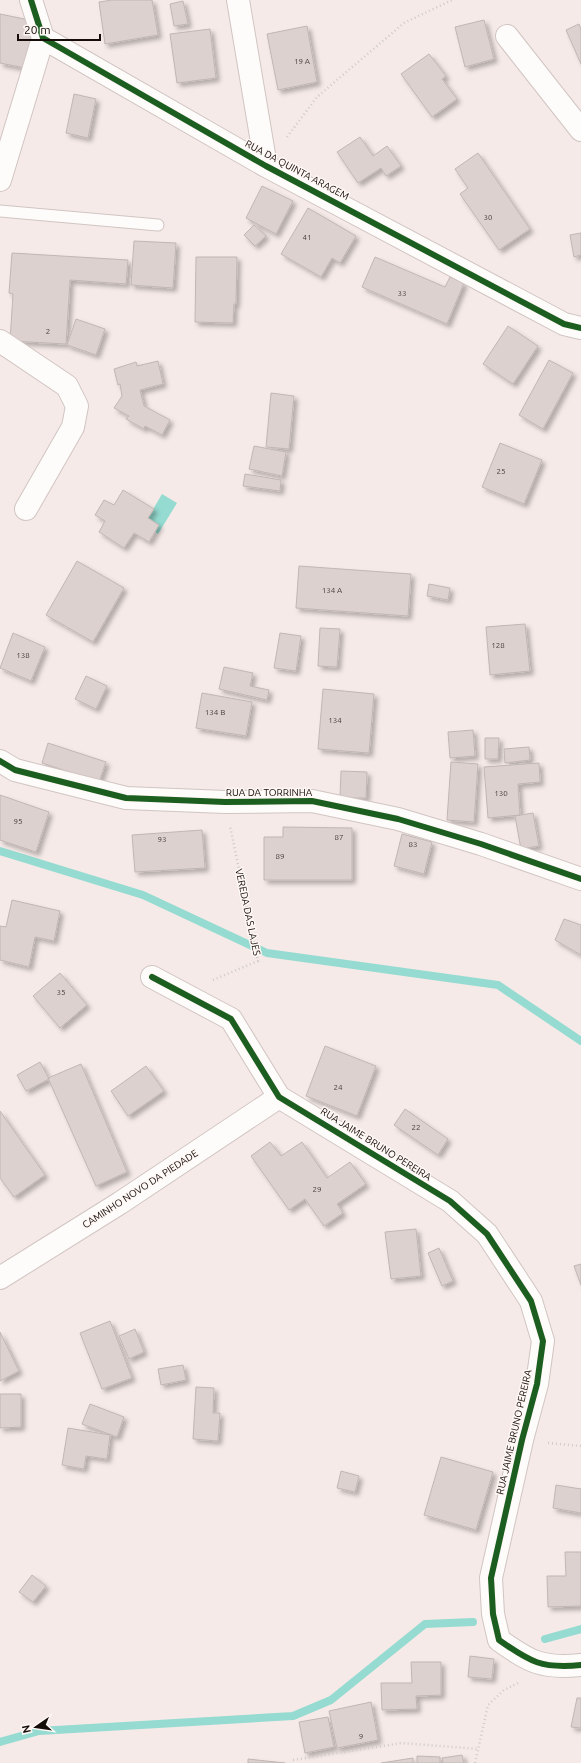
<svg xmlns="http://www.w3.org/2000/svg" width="581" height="1763" font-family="Ubuntu,sans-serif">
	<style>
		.water { fill: #95dbd1 }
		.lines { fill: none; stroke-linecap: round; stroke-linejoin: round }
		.stream { stroke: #95dbd1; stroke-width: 8 }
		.building { fill: #dcd1ce; stroke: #c1b6b3; filter: url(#shadow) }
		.lane-casing { stroke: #d1c5c2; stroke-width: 13 }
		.street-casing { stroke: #d1c5c2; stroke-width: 24 }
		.path { stroke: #cecbc9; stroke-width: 2.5; stroke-dasharray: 1 3; stroke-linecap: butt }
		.lane { stroke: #fefcfb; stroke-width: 11 }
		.street { stroke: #fefcfb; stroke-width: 22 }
		.cycleway-casing { stroke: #fef8f5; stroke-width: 8 }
		.cycleway { stroke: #1b5e20; stroke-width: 6 }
		.labels { text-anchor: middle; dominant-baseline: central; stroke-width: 3; stroke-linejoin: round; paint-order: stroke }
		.number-label { font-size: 8px; fill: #483d3a }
		.street-label { font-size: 10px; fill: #160c08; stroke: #fef8f5 }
	</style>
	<defs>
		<filter id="shadow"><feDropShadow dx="3.5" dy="3.5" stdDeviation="2" flood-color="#0004"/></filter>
	</defs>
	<rect width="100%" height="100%" fill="#f5eae7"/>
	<path class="water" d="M162,494l15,9 -19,31 -3,-2 4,-7 -11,-7z"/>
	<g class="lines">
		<path class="stream" d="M0,851l143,44 124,58 231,32 83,56
			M545,1639l36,-10
			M0,1742l39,-11 254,-15 38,-16 94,-76 48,-2"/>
	</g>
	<path class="building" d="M112,0h40l6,35 -53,9 -6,-42z
		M183,1l5,23 -14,2 -4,-22z
		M0,14l34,7 -9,47 -25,-5z
		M484,20l10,39 -29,8 -10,-40z
		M579,24l2,6v34l-15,-34z
		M307,26l10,56 -39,8 -11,-56z
		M210,29l6,49 -39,5 -7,-49z
		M429,54l17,22 -4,3 15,20 -25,18 -31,-43z
		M74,94l22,5 -8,39 -22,-5z
		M360,137l13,19 14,-10 14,20 -15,10 -5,-8 -23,15 -21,-31z
		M478,153l52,76 -31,21 -39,-56 8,-6 -13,-19z
		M262,186l31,15 -17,33 -30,-16z
		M308,208l48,28 -16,27 -8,-5 -11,19 -40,-23z
		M254,225l12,11 -11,10 -11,-11z
		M581,233v22l-7,2 -4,-22z
		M134,241l42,2 -3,45 -42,-3z
		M12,253l116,7 -2,24 -56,-4 -4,64 -56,-3 3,-47 -4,-1z
		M196,257h41l-1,47h-2l-1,19 -38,-1z
		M375,257l70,30 5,-10 14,6 -17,41 -85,-37z
		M76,319l29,10 -9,26 -29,-10z
		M508,326l30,20 -25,38 -30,-20z
		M549,360l24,13 -30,56 -24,-14z
		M158,361l5,23 -23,6 4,16 26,14 -8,15 -17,-9 -1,3 -18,-10 3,-3 -15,-8 8,-12 -2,-12 -2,1 -4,-16 22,-7 1,4z
		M271,393l23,3 -5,53 -23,-2z
		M500,443l42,17 -18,44 -42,-17z
		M254,446l32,6 -4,24 -33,-7z
		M245,474l36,6 -1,11 -37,-5z
		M123,490l31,19 -6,9 11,7 -10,17 -15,-9 -10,15 -25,-16 6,-11 -10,-6 9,-15 10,5z
		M77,561l47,27 -31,54 -47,-27z
		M299,566l112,8 -3,42 -112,-8z
		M429,584l21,4 -2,12 -21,-4z
		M525,624l5,47 -40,4 -4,-48z
		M320,628l20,1 -3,38 -19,-1z
		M13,633l32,14 -14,34 -31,-13z
		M280,633l21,3 -5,35 -22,-3z
		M224,667l29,6 -3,13 19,4 -2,10 -48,-11z
		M86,676l21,10 -11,23 -21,-10z
		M323,689l51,5 -5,59 -51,-4z
		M202,693l50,9 -6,34 -50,-8z
		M473,730l2,26 -25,2 -2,-26z
		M485,738h14l-1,21h-13z
		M48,743l58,19 -7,20 -57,-19z
		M529,747l1,13 -25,3 -1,-14z
		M451,762l27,2 -4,58 -27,-2z
		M539,763l1,19 -22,2 2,31 -32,3 -4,-51z
		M341,771l26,1 -1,26h-26z
		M0,795l49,17 -13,40 -36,-12z
		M533,813l6,33 -18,3 -6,-33z
		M283,827l69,1v52h-88v-43h19z
		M202,830l3,38 -70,4 -3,-37z
		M402,834l30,8 -8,32 -30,-8z
		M12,900l48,11 -6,30 -19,-4 -6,30 -29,-7v-34l6,1z
		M564,919l17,6v30l-26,-15z
		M60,973l27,32 -27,23 -27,-32z
		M325,1046l51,20 -19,50 -51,-20z
		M40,1062l9,17 -23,12 -9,-16z
		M81,1064l46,108 -31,14 -48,-108z
		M146,1066l18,25 -36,25 -17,-25z
		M405,1109l43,30 -10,16 -44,-30z
		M0,1111l45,64 -31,22 -14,-19z
		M270,1142l11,14 21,-14 25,36 23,-16 16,22 -29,20 6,9 -19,13 -19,-27 -16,11 -38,-54z
		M416,1229l5,47 -30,3 -6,-47z
		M439,1248l14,33 -11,5 -14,-33z
		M581,1264v21l-7,-19z
		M110,1321l22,57 -30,11 -22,-56z
		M135,1329l9,23 -15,7 -10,-23z
		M0,1332l19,39 -19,10z
		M183,1365l3,15 -25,5 -3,-16z
		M196,1387l18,1 -1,25h7l-2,28 -25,-2z
		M0,1394h21v33l-21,1z
		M90,1404l34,13 -7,20 -35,-13z
		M68,1428l42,7 -3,24 -21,-3 -2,13 -22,-4z
		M441,1457l52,15 -17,58 -52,-15z
		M341,1471l18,5 -4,16 -18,-4z
		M556,1485l25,4v24l-28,-5z
		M565,1552h16v54l-33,1 -1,-31h19z
		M32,1575l14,11 -13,16 -14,-10z
		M470,1656l24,3 -2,20 -24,-2z
		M411,1662h30v33l-25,1 1,13 -35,1 -1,-27h31z
		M577,1698h4v30l-10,-1z
		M371,1702l7,38 -41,8 -8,-37z
		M328,1717l6,30 -29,6 -6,-31z
		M462,1755l2,8h-21l-1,-5z
		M417,1756l23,1v6h-23z
		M413,1758v5h-32z
		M248,1759l37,4h-37z"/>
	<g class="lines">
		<g class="lane-casing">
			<path id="lane" d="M0,211l158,14"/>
		</g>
		<g class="street-casing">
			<path id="street" d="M31,0l12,38 223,128 298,158 17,4
				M238,0l28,166
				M507,36l74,94
				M0,180l43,-142
				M0,341l67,45 10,20 -4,21 -47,82
				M0,761l15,9 111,28 99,4 87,-1 86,18 83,25 100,35
				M152,977l79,42 48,78 171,104 37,33 44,67 12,40 -6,43 -15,56 -31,138 2,36 6,26c31,22 43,29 82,25
				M0,1278l120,-75 159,-106"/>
		</g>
		<path class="path" d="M287,137l30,-40 87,-74 48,-23
			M213,980l45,-19 -28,-135
			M548,1443l33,3
			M293,1760l109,-17 76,6
			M475,1763l13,-58 16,-15 14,-7"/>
		<use href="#lane" class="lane"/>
		<use href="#street" class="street"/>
		<g class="cycleway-casing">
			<path id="cycleway" d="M31,0l12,38 223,128 298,158 17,4
				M0,761l15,9 111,28 99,4 87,-1 86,18 83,25 100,35
				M152,977l79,42 48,78 171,104 37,33 44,67 12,40 -6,43 -15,56 -31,138 2,36 6,26c31,22 43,29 82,25"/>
		</g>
		<use href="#cycleway" class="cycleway"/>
	</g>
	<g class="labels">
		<g class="number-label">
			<text x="302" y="61">19 A</text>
			<text x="488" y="217">30</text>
			<text x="307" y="237">41</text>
			<text x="402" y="293">33</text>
			<text x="48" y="331">2</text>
			<text x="501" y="471">25</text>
			<text x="332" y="590">134 A</text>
			<text x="498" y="645">128</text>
			<text x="23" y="655">138</text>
			<text x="215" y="712">134 B</text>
			<text x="335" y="720">134</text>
			<text x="501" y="793">130</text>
			<text x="18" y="821">95</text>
			<text x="339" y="837">87</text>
			<text x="162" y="839">93</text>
			<text x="413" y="844">83</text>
			<text x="280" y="856">89</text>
			<text x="61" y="992">35</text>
			<text x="338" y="1087">24</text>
			<text x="416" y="1127">22</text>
			<text x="317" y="1189">29</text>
			<text x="361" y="1736">9</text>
		</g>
		<g class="street-label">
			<text transform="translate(297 170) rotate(28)">RUA DA QUINTA ARAGEM</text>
			<text x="269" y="792">RUA DA TORRINHA</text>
			<text transform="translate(248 912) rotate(78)">VEREDA DAS LAJES</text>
			<text transform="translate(376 1144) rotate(32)">RUA JAIME BRUNO PEREIRA</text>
			<text transform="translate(140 1189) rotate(-33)">CAMINHO NOVO DA PIEDADE</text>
			<text transform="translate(514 1432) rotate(-77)">RUA JAIME BRUNO PEREIRA</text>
		</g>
	</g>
	<g transform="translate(36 1727) rotate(257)" stroke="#fef8f5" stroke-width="3" paint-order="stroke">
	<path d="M0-3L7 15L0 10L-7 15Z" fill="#160c08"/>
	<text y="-6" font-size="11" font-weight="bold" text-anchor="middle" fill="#160c08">N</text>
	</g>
	<path d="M18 34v6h82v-6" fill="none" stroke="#160c08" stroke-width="2"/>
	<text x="24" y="34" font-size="12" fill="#160c08" stroke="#fef8f5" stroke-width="3" paint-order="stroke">20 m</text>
</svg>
